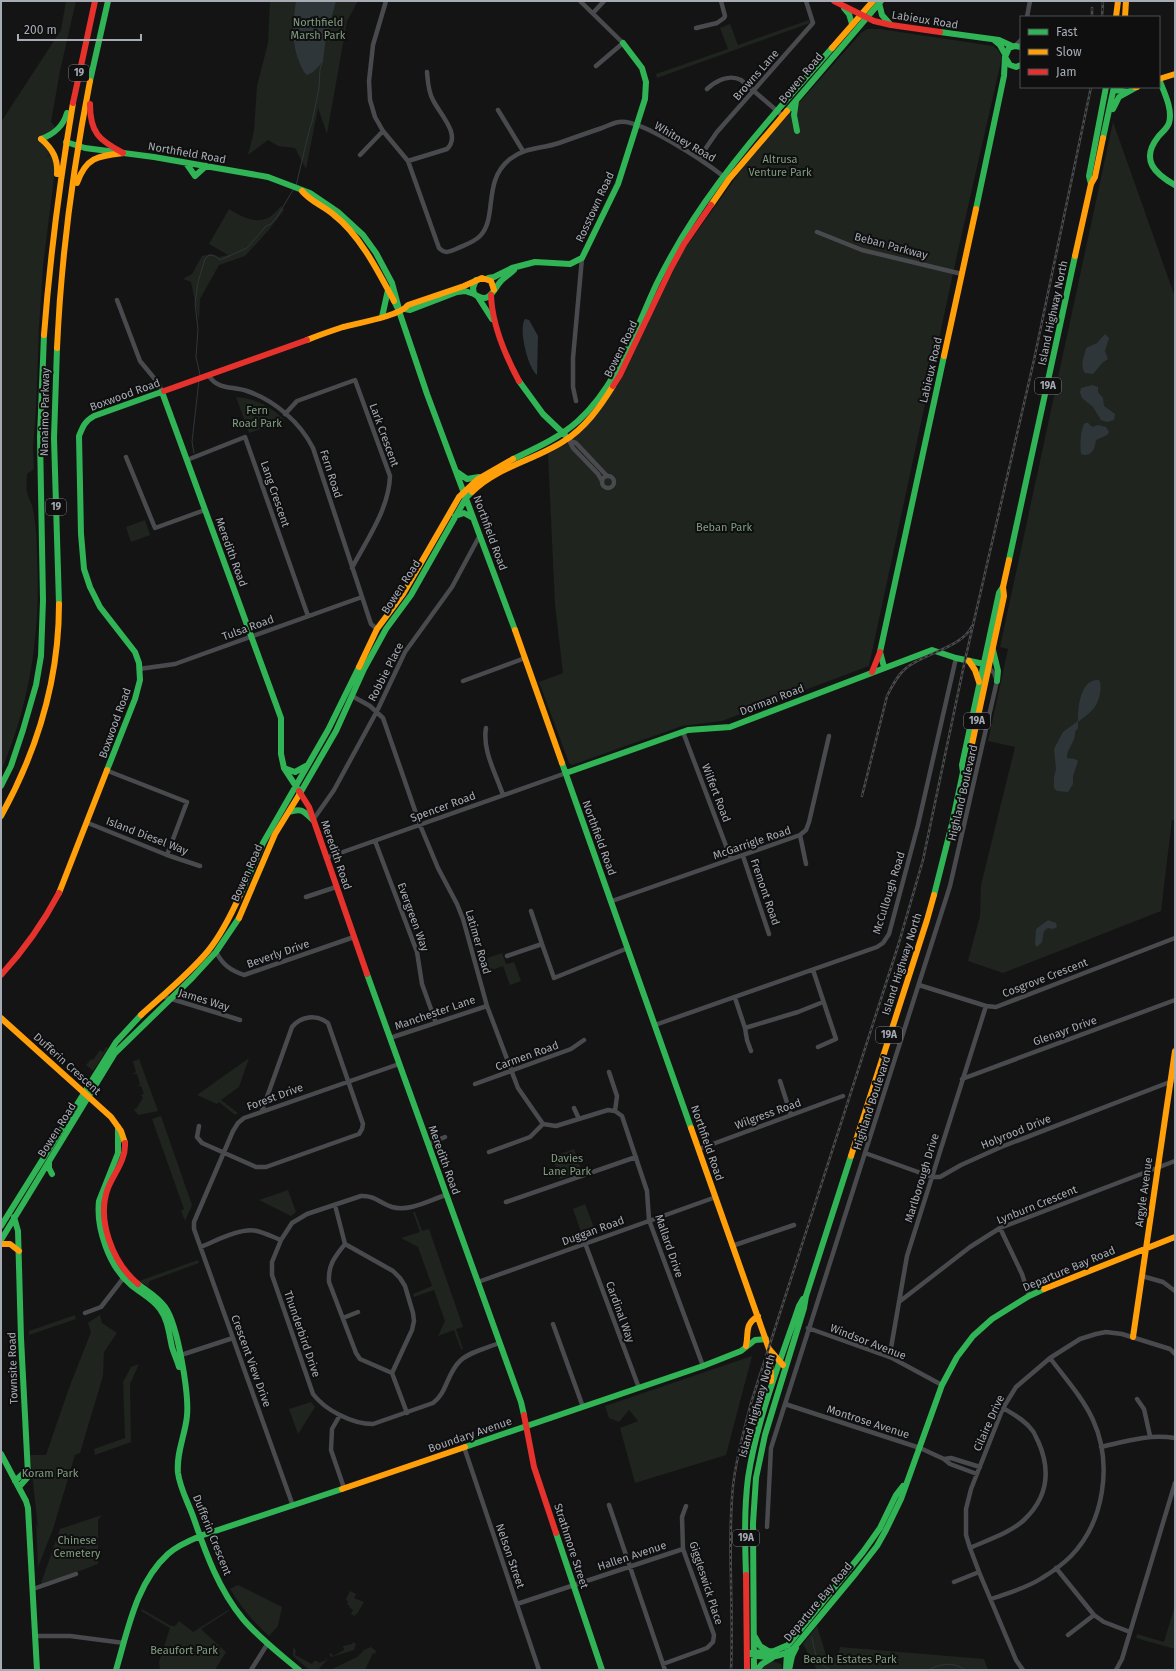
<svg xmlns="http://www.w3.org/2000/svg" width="1176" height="1671" font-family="'Fira Sans',sans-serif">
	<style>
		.green { fill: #1f241f }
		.water { fill: #2e363a }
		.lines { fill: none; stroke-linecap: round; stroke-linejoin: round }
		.stream { stroke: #2e363a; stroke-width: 1 }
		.street { stroke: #494a4d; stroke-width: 4.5 }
		.fast { stroke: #30b455; stroke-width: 6 }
		.slow { stroke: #ff9f0a; stroke-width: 6 }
		.jam { stroke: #e5322d; stroke-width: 6 }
		.rail-casing { stroke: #4a4b4d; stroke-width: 2.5 }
		.rail { stroke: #0f0f10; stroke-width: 1; stroke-dasharray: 3; stroke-linecap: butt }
		.labels { text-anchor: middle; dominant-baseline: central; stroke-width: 4; stroke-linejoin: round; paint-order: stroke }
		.shield { fill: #0f0f10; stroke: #797d83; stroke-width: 1 }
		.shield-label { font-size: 10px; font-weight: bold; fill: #a7acb4 }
		.street-label { font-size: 11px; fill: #a7acb4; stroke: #0f0f10 }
		.park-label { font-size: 11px; fill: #819d80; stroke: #0f0f10 }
	</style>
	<rect width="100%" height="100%" fill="#141415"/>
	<path class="green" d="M66,1h10l-16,70 -9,51 5,6 -6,4 -3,15 4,6 -6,5 7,-4 3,15 -12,97 -4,61 -3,82 -3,39 1,21 -7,5c0,6 -1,12 0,18 1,6 5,11 6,17 3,16 4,33 4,49 4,72 -7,147 -36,213v-649l60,-92z
		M270,1h88l-11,20 -20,113 -9,-26 -12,61 -11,-21 -17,-2 -10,-6 -20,15 6,-24 3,-45 11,-43z
		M809,20l1,3 -153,55 -1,-4 72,-25 -8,-21 10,-4 8,21z
		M867,29h13l113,17 5,4 4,7 -47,207 -86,402 -147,55 -40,5 -110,39 -3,-2 -30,-81 24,-9 -8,-68 -7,-151 22,-12 27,-29 27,-39 57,-120 68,-95 113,-127z
		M1113,122l62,175v523h-3l-11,91 -158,62 -35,-12 12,-45 1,-31 34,-138 -27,-6 20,-92 -8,-2z
		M281,206l3,4 -17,22 -22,24 -26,9 -19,34 -1,22 -8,-39 -8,-3 9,-5 10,-18 10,-2 7,3 9,-2 -19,-11 20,-35c21,13 36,18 52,-3z
		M236,397c18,1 36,10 49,24l-36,12z
		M145,520l5,15 -19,7 -5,-15z
		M502,953l4,11 8,-2 7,19 -11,4 -7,-19 -21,7 -3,-12z
		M106,1047l2,1 -15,23 -7,-6 5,-6 2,1 7,-10 3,2z
		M249,1058l-10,29 -18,13 17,13 -3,2 -16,-13 -2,2 -20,-9z
		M139,1059l19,52 -20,4 -5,-7 3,1 7,-11 -2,-3 3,-1 -3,-8h-3l2,-2 -3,-10h-4l3,-2 -3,-10 -3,1z
		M161,1116l31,89 -7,16 -4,-10 3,-2 -32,-90z
		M574,1149l8,22 -22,8 -8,-22z
		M288,1190l8,22 -5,4 -32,-16z
		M585,1204l11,29 -13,5 -10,-29z
		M413,1212h2l7,19 7,-2 34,98 -7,2 7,20h-2l-7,-19 -16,6 7,-15 -11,-31 -20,7 -1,-3 19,-8 -14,-39 -17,-9 19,-6z
		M198,1260l1,3 -49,18 -2,3 2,3 -11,-6z
		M75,1315l1,4 -47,16v-4z
		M100,1315l2,8 15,10 -13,19 -1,24 -23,77 -5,2 -22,74 -15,38 -2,-45 2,6 -8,-73h16l23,-67 22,-56 -3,-9z
		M752,1356l-26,99 -91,28 -15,-55 18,-7 -9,-11 -10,12 -10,-4 -4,-12z
		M139,1364l-9,20 1,58 -36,13 -1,-6 31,-11 -2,-56 8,-15z
		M311,1402l4,5 -17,27 -9,-25z
		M102,1515l-4,5v44l-58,22 20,-57z
		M238,1585l44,22 -4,19 -9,10c-16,-14 -28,-29 -39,-47z
		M350,1591l6,3 -2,4 10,4 -7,12h-1l-1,2 -4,-2 2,-4 -3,-2 -1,-3h-2l1,-3 -2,-3z
		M142,1609l29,17h4l4,-5 14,11 35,-22 1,1 -28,18 25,23 -11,18h-55l-1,-8 11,-34 -29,-17z
		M1174,1609l1,1v39l-39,-11 1,-4 27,8z
		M817,1626l10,32 11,-2 2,-9 144,12 4,11h-171l-14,-26z
		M353,1642l3,2 -2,6 -23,7 -2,-3 2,-1 2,3 11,-6 -1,-4 9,-2z
		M371,1647l5,4 -1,3 -2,-1 -8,17h-35l27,-13 7,-7z
		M293,1648l3,2 -1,5 17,9 2,-3h3l2,2 7,-3v-4l1,4 -9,10h-9l-16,-14z
		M772,1661l9,3 2,6h-22l3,-5z"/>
	<path class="water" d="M296,1h40l-10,36 -3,23 -3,5 -7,7 -6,3 -3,-3c-13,-24 -12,-44 -8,-71z
		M525,319l4,1 9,16 -1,39c-9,-7 -19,-46 -12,-56z
		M1105,334l4,4 -4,13 3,8 -6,4 -9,11 -8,-1c-6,-7 0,-18 1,-25l11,-5z
		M1092,385l6,2v5l5,6 1,8 11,8 -1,6 -7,2 -6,-2 -8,-13 -11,-9 -2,-6 1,-4z
		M1085,423h3l4,4 6,-2 8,2 3,5 -2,3 -11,5c-1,8 -4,18 -15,14 -1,-7 -1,-25 4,-31z
		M1099,680c4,6 0,22 -5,28 -4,5 -11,10 -16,14v6l-3,4c1,10 -9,17 -8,26l8,1 3,2 -5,15v8l-5,8 -11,-1 -3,-3v-11l2,-8 -2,-20 9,-17 15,-11c0,-14 2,-42 21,-41z
		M1048,920l8,3 1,4 -4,2 -5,-1 -4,3 -2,11 -5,5 -2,-3 1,-15z"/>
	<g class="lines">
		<path class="stream" d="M296,186l13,-55 3,-9 7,-34 1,-19 3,-9
			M200,375l-4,-18 2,-28 -3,-25 3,-22 7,-23 4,-4 6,1 5,4 27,-12 19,-22 5,-2 6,-7 16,-27
			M194,453l-2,-11 7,-62
			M812,1637c3,15 3,25 18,33
			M928,1670c12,-6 26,-9 37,0"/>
		<path class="street" d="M386,1l-13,44 -4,36 1,19 5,17 8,14 25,30 31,87c6,6 10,4 17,1 8,-4 17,-6 24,-13 18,-18 2,-55 30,-77 16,-12 31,-10 49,-16 14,-5 28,-10 43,-15 5,-2 11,-5 17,-6 21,-4 86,40 104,54
			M580,1l43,42 -27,23
			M593,13l11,-12
			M1027,17l3,-16
			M696,28l21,-5 7,-5 1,-2 -4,-15
			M1015,46l6,-6
			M707,89c9,-8 22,-15 34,-9l42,36
			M498,110l25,41
			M360,155l23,-24
			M699,158l18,-26 96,-109 -7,-22
			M408,161l39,-12c15,-14 -8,-36 -14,-49 -5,-9 -5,-18 -6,-28
			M817,232l45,18 100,24
			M117,300l23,61 19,23 3,8
			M209,376c9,14 23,10 38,15 27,9 53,31 66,57l58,176 6,5
			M576,401l-3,-14v-29l9,-100
			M285,414l12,-13 58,-21 35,96c-1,33 -23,63 -38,92
			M568,438l5,10 25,26 4,7
			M570,441l6,2 31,33
			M126,457l29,71 50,-18
			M187,460l58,-23 63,179
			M602 482a6 6 0 1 1 12 0a6 6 0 1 1-12 0Z
			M139,669l36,-5 187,-67
			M463,681l62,-23
			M352,696l18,10 13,12 37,107 18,43 19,36 6,15 24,87 31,82 25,36 13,2 52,-16 7,1
			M486,728c-4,22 10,46 17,67
			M683,732l48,127
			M108,771l79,31 -20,53
			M313,820l21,-30 43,-79 28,-59 47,-65 28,-52
			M88,823l79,32 33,11
			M800,835l6,29
			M375,841l42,111 5,32 14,39
			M743,856l26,78
			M326,858l240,-85
			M306,897l30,-10
			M612,901l188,-66 6,-5 3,-8 20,-86
			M531,911l11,33
			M216,952c7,13 14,18 28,23l110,-38
			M507,956l35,-12 12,34 74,-30
			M813,970l23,69 -18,8
			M919,985l67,21 10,1 179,-69
			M162,996l78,24
			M735,998l10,30 2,12 4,11
			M655,1025l222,-78 6,-4 6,-9 29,-109 38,-167
			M745,1028l53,-16 25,-10
			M390,1038l97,-32
			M609,1072l8,24 -2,15
			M962,1079l213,-79
			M780,1081l11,34
			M475,1084l96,-35 13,-9
			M574,1108l5,11
			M615,1111l7,5 25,75 2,29 54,146
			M199,1126l-2,11 5,6 54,24h10l93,-33 3,-5 1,-5 -35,-101c-12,-9 -27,-7 -36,4l-30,84
			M428,1144l17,-7
			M699,1149l144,-53
			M489,1152l41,-15 13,-13
			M865,1153l67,24h8l21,-12 40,-18 174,-67
			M446,1195c-16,5 -37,17 -54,12 -12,-4 -18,-12 -31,-11l-54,18 -15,9 -11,17 -9,22v13l41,119c12,16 39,30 60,30l60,-21c14,-10 14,-30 27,-42 9,-9 27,-13 39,-18
			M506,1202l130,-45
			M335,1205l10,39 48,27 7,7 5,8 8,27 1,8 -2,9 -20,43 15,40
			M1000,1228l22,46 7,22
			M585,1243l54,145
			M345,1244c-10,13 -17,20 -16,38l27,71 4,6 32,14
			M732,1246l62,-21
			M201,1247c14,-6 41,-20 56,-16 8,2 16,6 24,9
			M1142,1276l21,6 12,9
			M478,1282l238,-85
			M899,1302l71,-55 30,-19 175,-67
			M85,1313l16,-6 24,-31
			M343,1318l15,-6
			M553,1324l30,83
			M808,1328l84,30 50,27
			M178,1356l55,-18
			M892,1358l-1,-10 16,-92 79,-250
			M1137,1399l7,10 6,27
			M785,1404l135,44 24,11 6,5 27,10
			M340,1415l-8,14 -1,21 13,38
			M464,1447l75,223
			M1101,1447c26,-6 47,-13 74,-9
			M944,1459l7,-1 29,9
			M609,1505l56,165
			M293,1506l-99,-277v-7l39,-91 5,-8 6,-5 155,-54
			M767,1527l4,-79 179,-562 47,-205 -3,-8 -6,-6
			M970,1548c17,-8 40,-15 54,-28 24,-23 27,-50 14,-79 -2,-3 -3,-8 -6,-11 -7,-10 -19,-16 -29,-22
			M1056,1568l38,47 10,7 26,10
			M954,1582l25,-10
			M33,1589l43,-15
			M991,1599c17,-6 36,-11 51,-21 10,-6 20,-13 29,-22 33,-34 42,-92 22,-136 -10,-22 -28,-42 -43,-62
			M517,1604l166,-55
			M1068,1635l26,-20
			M35,1636h35l54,7
			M663,1664l44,-16 6,-6 1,-7 -31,-86 -1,-32 4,-11
			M251,1670l17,-27
			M1023,1670l-7,-10 -37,-88 -9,-24 -4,-13v-26l5,-20 32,-81 13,-21 34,-29 30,-19 16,-5 10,-2 16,2 48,15 5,5
			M1116,1670l6,-11 53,-176"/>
		<path class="fast" d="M879,3l3,12 8,9
			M844,8l5,6 3,10
			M940,32l59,8 13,6
			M994,40l6,5 5,9
			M1021,47l-6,-1 -6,2 -4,9 5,8 6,2 5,-2
			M1159,79c5,13 14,30 10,44 -2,6 -8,10 -11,14 -18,23 -3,37 17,48
			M90,81l18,-80
			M1114,90l14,2 9,-5
			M796,101l-2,14 3,16
			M1113,109l6,-12 9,-5
			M787,111l94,-110
			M1103,138l11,-51
			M41,139c13,-5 22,-12 26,-26
			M66,142l19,6 69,9 114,20 42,16 28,19 25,23 13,18 16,30 7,26
			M186,163l9,13 11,-10
			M1091,184l-2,-8 17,-89
			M976,209l28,-133 1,-19
			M488,278l6,-1 18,-9 23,-6 35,2 12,-6 36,-74 27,-85 1,-17 -4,-14 -19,-25
			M476,280l-3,8 1,6c16,11 18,-3 27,-13 4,-4 9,-7 13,-11
			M478,297l14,22
			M394,301l5,10 28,83 88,236
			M405,309l5,1 47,-18 8,-1 9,3
			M382,317l6,-27
			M57,348l-3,90 5,166
			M519,381l24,33 22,21
			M162,392l119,326v36l3,14 15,23
			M513,459c23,-11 46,-21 65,-38 40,-36 57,-91 79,-138 11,-22 23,-43 36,-63 40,-62 91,-117 139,-172
			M457,472l10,7 12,-2
			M455,516l9,-3 9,5
			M1009,560l66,-304
			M993,650l5,21 -1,10
			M884,667l-4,-15 64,-296
			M562,763l129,365
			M284,768l11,4 11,-6
			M107,770l28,-71 5,-19 -1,-17 -4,-11 -35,-45 -10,-20 -6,-18 -3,-35 -2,-98c4,-10 6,-15 15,-20l70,-25
			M566,773l122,-43 42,-3 202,-77 24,8 28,6
			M1,786l10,-20 12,-36 13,-45 5,-29 2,-56 -3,-163 4,-102
			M299,795l37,-64 28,-62 22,-40 25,-34 55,-97 6,-6
			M289,812c13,-4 14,-1 24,8
			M240,895l23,-52 65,-113 31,-63
			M934,895l18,-71 11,-52 -1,-7 37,-172 4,-6
			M367,974l154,428 3,13
			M118,1127v26l-19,48c-3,27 10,65 31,83 10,9 22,14 30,25 8,11 9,25 12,38 2,7 5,13 7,20
			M49,1162v6l3,6
			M14,1217l4,14 3,107 7,136 -1,4 -8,9
			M1,1226l115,-184 25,-27
			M1,1240l114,-187 77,-75 24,-26 23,-34
			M138,1284c9,7 20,13 27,23 13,18 24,87 22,109 -2,20 -11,37 -9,57 2,16 11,31 16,46 12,35 25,71 49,100 16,19 37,35 56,51
			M465,1447l238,-81 38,-15 14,-11 11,-1
			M1,1454l25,47 2,7 9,162
			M15,1481l12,-11
			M556,1533l46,137
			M746,1575c-1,-32 -2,-65 2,-97 9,-59 32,-116 51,-172l4,-7
			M755,1637l5,9 10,6
			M750,1653l24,-2 14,-6 75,-93 17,-24 16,-33 7,-9
			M750,1654c15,5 29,4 43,-5l63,-76 21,-27 9,-16 15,-31 41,-114 15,-28 16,-21 19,-17 37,-23 15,-7
			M116,1670c12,-40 20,-87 52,-116 10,-9 23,-14 35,-19l139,-46
			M754,1670l-1,-147 3,-45 9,-43 39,-127 2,-12 45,-140
			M757,1670l5,-6 10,-6
			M786,1670l1,-18
			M789,1670l3,-14 4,-8"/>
		<path class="slow" d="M1116,17l2,-16
			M1125,17l1,-16
			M832,48l41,-47
			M1159,79l16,-5
			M1135,87h2
			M41,139c12,10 17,20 16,35
			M77,183c9,-26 21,-27 46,-30
			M302,191c9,11 22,15 32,24 26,20 45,58 60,86
			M711,205l18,-26 58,-68
			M1075,256l16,-72 4,-7 8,-39
			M44,335c6,-78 16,-155 29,-232
			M307,340c12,-5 24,-9 36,-13 15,-4 57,-11 65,-22l56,-19 18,-8 9,3 3,9
			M57,348c4,-90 16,-180 33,-267
			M944,356l32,-147
			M472,492c25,-25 63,-32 92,-51 21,-13 36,-34 49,-55
			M515,630l47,133
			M969,661l6,9 4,12
			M359,667l18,-38 26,-35 56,-97 19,-18 35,-20
			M972,744l32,-148 -1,-9 6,-27
			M1,816c36,-65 58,-137 58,-212
			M59,893l48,-123
			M239,918l36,-84 24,-39
			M141,1015c22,-20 47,-40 67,-64 13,-16 23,-36 32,-56
			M1,1018l110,99 10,14 4,12
			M691,1128l78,221 14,16
			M851,1156l76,-236 7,-25
			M1,1244h9l9,7
			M1044,1289l131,-52
			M1133,1337l42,-286
			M746,1346c3,-14 -2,-21 12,-30
			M771,1381c1,-10 -3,-18 1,-27
			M342,1489l123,-42"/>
		<path class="jam" d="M834,1l40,20 17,4 49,7
			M73,103l22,-102
			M90,104c0,29 9,36 33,49
			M491,295c1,30 14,60 28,86
			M613,386l7,-11 51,-107 13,-24 27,-39
			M164,391l143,-51
			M872,672l8,-20
			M299,791l10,16 58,167
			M1,975c23,-25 42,-52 58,-82
			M125,1143c1,17 -11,30 -17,45 -12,32 5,75 30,96
			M524,1415l10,52 22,66
			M746,1575l1,95"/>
		<g class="rail-casing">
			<path id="rail" d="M1092,8v9
				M1102,17l1,-16
				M862,796l25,-100c5,-10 10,-20 18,-27 18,-16 57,-21 67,-43
				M731,1670c3,-61 -4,-123 2,-184 3,-28 11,-56 18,-83l147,-457 25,-86 42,-200 69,-300 57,-273"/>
		</g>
		<use href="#rail" class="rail"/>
	</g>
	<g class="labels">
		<g class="shield">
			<rect x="69" y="65" width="20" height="16" rx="3"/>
			<rect x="1035" y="378" width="26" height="16" rx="3"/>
			<rect x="46" y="499" width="20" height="16" rx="3"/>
			<rect x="964" y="713" width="26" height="16" rx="3"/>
			<rect x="876" y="1027" width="26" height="16" rx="3"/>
			<rect x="733" y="1530" width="26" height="16" rx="3"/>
		</g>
		<g class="shield-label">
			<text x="79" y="73">19</text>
			<text x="1048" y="386">19A</text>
			<text x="56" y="507">19</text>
			<text x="977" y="721">19A</text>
			<text x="889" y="1035">19A</text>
			<text x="746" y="1538">19A</text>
		</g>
		<g class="street-label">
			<text transform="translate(925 20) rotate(9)">Labieux Road</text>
			<text transform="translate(756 75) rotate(-49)">Browns Lane</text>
			<text transform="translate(801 78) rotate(-50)">Bowen Road</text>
			<text transform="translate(685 142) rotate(30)">Whitney Road</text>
			<text transform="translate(187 153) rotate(10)">Northfield Road</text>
			<text transform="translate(595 207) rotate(-65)">Rosstown Road</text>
			<text transform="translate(891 246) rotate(15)">Beban Parkway</text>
			<text transform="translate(1053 313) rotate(-78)">Island Highway North</text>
			<text transform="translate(621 349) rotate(-64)">Bowen Road</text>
			<text transform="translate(931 370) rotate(-77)">Labieux Road</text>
			<text transform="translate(125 395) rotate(-20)">Boxwood Road</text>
			<text transform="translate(45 412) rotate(-89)">Nanaimo Parkway</text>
			<text transform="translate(384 435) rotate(70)">Lark Crescent</text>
			<text transform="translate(331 474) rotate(72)">Fern Road</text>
			<text transform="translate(275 494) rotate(71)">Lang Crescent</text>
			<text transform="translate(490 533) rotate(70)">Northfield Road</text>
			<text transform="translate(231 552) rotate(70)">Meredith Road</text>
			<text transform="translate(401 587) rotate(-57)">Bowen Road</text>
			<text transform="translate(248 628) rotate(-20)">Tulsa Road</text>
			<text transform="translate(386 672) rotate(-63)">Robbie Place</text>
			<text transform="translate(772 700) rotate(-21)">Dorman Road</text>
			<text transform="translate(115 723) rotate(-70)">Boxwood Road</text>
			<text transform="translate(716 793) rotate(69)">Wilfert Road</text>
			<text transform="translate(963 793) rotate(-77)">Highland Boulevard</text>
			<text transform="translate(443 807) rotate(-20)">Spencer Road</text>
			<text transform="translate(147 836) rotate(21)">Island Diesel Way</text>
			<text transform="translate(599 838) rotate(70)">Northfield Road</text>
			<text transform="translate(752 843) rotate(-19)">McGarrigle Road</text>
			<text transform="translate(336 855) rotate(71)">Meredith Road</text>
			<text transform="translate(247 873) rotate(-66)">Bowen Road</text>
			<text transform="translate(765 892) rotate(71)">Fremont Road</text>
			<text transform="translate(889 893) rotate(-73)">McCullough Road</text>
			<text transform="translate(413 917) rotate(70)">Evergreen Way</text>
			<text transform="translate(478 942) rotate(74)">Latimer Road</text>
			<text transform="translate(278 954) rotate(-19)">Beverly Drive</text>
			<text transform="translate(902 964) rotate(-72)">Island Highway North</text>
			<text transform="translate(1045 978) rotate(-21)">Cosgrove Crescent</text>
			<text transform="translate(204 1000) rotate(17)">James Way</text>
			<text transform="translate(435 1013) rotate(-19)">Manchester Lane</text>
			<text transform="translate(1065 1031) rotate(-20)">Glenayr Drive</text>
			<text transform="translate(527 1056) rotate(-20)">Carmen Road</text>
			<text transform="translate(67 1064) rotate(42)">Dufferin Crescent</text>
			<text transform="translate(275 1097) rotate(-20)">Forest Drive</text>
			<text transform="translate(872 1103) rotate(-72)">Highland Boulevard</text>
			<text transform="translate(768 1114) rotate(-20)">Wilgress Road</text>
			<text transform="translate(57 1130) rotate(-58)">Bowen Road</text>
			<text transform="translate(1016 1132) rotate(-22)">Holyrood Drive</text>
			<text transform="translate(707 1143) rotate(71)">Northfield Road</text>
			<text transform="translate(444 1160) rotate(70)">Meredith Road</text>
			<text transform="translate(922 1178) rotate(-73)">Marlborough Drive</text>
			<text transform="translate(1144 1192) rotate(-82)">Argyle Avenue</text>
			<text transform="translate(1037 1205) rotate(-22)">Lynburn Crescent</text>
			<text transform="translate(593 1231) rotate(-20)">Duggan Road</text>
			<text transform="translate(669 1246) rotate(71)">Mallard Drive</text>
			<text transform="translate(1069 1269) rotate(-23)">Departure Bay Road</text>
			<text transform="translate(620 1312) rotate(70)">Cardinal Way</text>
			<text transform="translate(302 1334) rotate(71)">Thunderbird Drive</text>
			<text transform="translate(868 1342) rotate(21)">Windsor Avenue</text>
			<text transform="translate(251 1361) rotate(70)">Crescent View Drive</text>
			<text transform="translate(13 1368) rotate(-92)">Townsite Road</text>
			<text transform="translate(757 1406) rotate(-74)">Island Highway North</text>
			<text transform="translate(868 1422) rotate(18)">Montrose Avenue</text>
			<text transform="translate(989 1423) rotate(-66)">Cilaire Drive</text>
			<text transform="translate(470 1435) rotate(-19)">Boundary Avenue</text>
			<text transform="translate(212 1535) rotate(68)">Dufferin Crescent</text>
			<text transform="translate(571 1546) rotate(72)">Strathmore Street</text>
			<text transform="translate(510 1556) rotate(71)">Nelson Street</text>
			<text transform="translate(632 1556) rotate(-18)">Hallen Avenue</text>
			<text transform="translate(706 1583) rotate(72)">Giggleswick Place</text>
			<text transform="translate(818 1602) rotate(-50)">Departure Bay Road</text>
		</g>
		<g class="park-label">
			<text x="318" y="22">Northfield<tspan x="318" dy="13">Marsh Park</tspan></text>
			<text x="780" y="159">Altrusa<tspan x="780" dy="13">Venture Park</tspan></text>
			<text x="257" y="410">Fern<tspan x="257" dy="13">Road Park</tspan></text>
			<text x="724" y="527">Beban Park</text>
			<text x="567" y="1158">Davies<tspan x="567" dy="13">Lane Park</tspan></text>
			<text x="50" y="1473">Koram Park</text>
			<text x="77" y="1540">Chinese<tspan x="77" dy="13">Cemetery</tspan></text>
			<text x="184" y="1650">Beaufort Park</text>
			<text x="850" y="1659">Beach Estates Park</text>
		</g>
	</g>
	<rect width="1176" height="1671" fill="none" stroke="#a7acb4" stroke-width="4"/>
	<rect x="1020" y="16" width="140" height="72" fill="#0f0f10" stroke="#4c4e52"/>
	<rect x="1028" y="29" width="20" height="6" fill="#30b455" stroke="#4c4e52"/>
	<text x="1056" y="36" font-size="12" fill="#a7acb4">Fast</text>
	<rect x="1028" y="49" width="20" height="6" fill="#ff9f0a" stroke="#4c4e52"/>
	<text x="1056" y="56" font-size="12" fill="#a7acb4">Slow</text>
	<rect x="1028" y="69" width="20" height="6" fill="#e5322d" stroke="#4c4e52"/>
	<text x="1056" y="76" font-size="12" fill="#a7acb4">Jam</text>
	<path d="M18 34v6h123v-6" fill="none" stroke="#a7acb4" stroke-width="2"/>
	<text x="24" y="34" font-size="12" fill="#a7acb4" stroke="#0f0f10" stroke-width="3" paint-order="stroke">200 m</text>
</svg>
